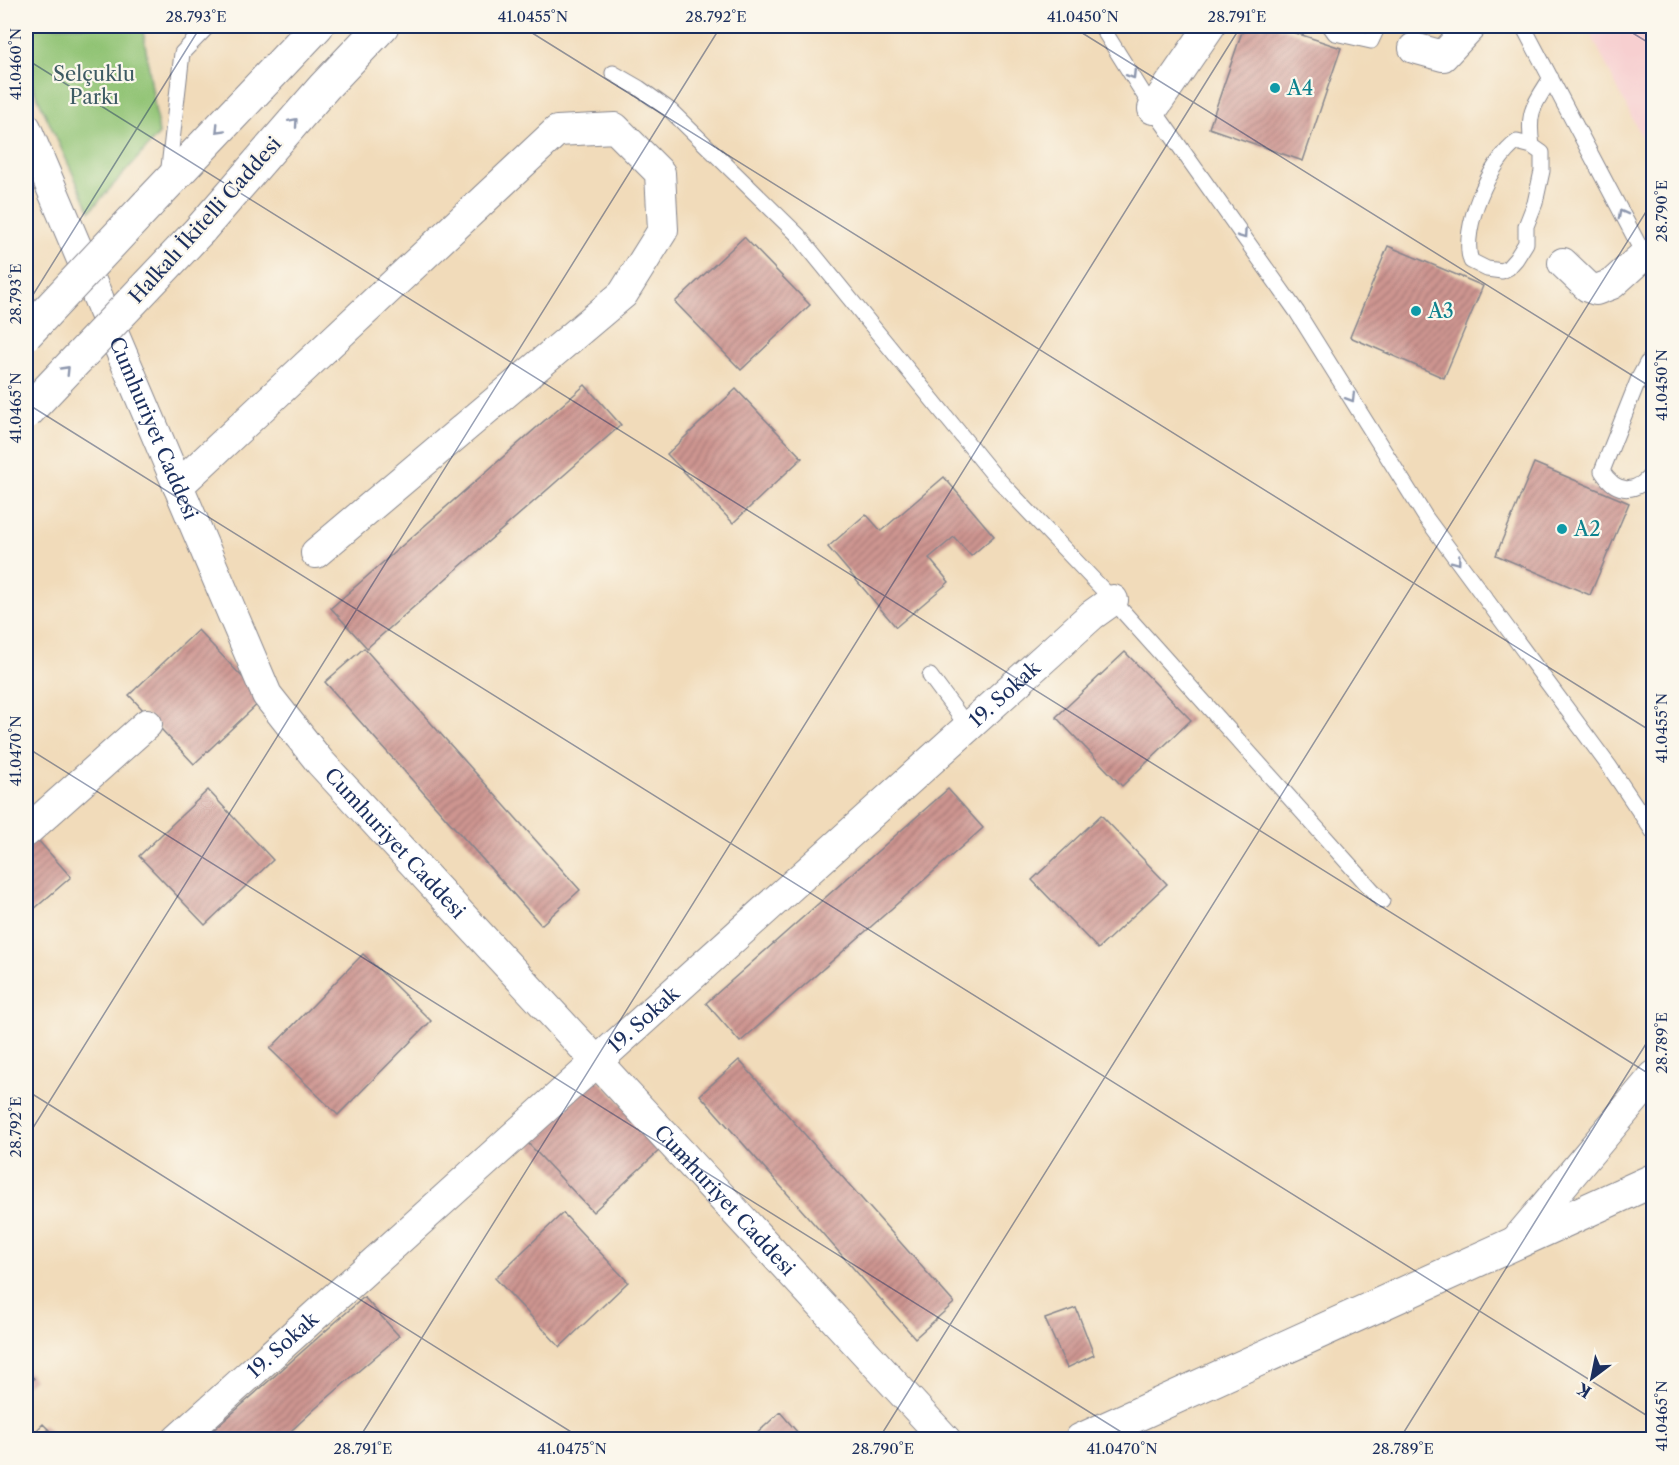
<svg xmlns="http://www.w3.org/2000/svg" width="1679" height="1465" font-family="'Libre Caslon Text',serif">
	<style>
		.built { fill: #f7cfd0 }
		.green { fill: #90c373; stroke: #567968; stroke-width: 1.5 }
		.building { fill: url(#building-hatch) }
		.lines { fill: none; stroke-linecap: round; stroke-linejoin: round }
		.service-casing { stroke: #86858c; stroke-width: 17 }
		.minor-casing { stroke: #86858c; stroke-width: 32 }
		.tertiary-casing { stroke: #86858c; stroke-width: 35 }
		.primary-casing { stroke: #86858c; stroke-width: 35 }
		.service { stroke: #fff; stroke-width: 15 }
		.minor { stroke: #fff; stroke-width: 30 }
		.tertiary { stroke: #fff; stroke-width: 33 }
		.primary { stroke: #fff; stroke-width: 33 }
		.primary-bridge-casing { stroke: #86858c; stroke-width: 35; stroke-linecap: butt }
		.primary-bridge { stroke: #fff; stroke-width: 33 }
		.oneway { stroke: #8d97ae }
		.ticks { fill: none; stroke: #1b2f5e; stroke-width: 1.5; stroke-opacity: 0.45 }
		.culture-dot { fill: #0f9aa8; stroke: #fbf7ec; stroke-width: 2 }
		.labels { text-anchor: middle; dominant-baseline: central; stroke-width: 4.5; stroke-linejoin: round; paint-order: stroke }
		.park-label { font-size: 20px; fill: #3e5b64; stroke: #fbf7ec }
		.culture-label { font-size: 20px; fill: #0d838f; stroke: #fbf7ec; text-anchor: start }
		.street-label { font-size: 20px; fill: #1b2f5e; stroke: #fbf7ec }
		.neatline { fill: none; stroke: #1b2f5e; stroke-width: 2 }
		.ticks-label { font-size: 15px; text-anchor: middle; fill: #1b2f5e }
	</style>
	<defs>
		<pattern id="building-hatch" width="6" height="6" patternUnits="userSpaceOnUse" patternTransform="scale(1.5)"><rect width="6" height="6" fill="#ce9590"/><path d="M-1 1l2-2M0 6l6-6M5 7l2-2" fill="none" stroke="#a67a79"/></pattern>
	</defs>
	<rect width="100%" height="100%" fill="#fbf7ec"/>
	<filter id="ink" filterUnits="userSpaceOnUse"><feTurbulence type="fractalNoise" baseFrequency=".0167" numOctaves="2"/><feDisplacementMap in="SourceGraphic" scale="12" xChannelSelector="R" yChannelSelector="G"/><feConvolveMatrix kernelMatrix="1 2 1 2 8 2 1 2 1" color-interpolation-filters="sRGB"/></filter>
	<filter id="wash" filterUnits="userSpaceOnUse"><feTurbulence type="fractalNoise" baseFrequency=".008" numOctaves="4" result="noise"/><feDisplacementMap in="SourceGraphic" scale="24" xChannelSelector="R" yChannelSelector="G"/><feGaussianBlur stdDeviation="1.35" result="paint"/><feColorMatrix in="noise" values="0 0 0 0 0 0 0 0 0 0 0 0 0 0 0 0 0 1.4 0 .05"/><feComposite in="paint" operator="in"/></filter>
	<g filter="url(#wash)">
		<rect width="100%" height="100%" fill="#f1dbba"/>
		<path class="built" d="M1587,26h66v135z"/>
		<path class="green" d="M26,26h121l-4,4 16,104 -69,77 -64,-139z"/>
		<g id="blocks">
			<path class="building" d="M1244,26h31l66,22 -38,113 -94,-33z
				M744,237l66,68 -69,65 -66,-68z
				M1388,246l95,40 -39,92 -94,-41z
				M585,385l36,40 -254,223 -36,-40z
				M736,389l66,69 -69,65 -66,-69z
				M1534,463l95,40 -39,92 -94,-40z
				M944,477l50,59 -23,20 -17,-19 -25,21 20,24 -53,45 -68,-80 38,-33 15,17z
				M198,630l65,69 -69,65 -65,-69z
				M364,648l216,242 -39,35 -216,-243z
				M1125,652l66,68 -69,66 -66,-69z
				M948,789l35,39 -243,214 -34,-39z
				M208,790l65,70 -68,65 -66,-69z
				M1101,815l66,69 -69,65 -66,-69z
				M36,838l35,39 -45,39v-70z
				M363,954l68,67 -93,94 -68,-66z
				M739,1060l215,243 -39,35 -215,-243z
				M597,1078l66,69 -70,65 -65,-69z
				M563,1213l65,69 -68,65 -65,-69z
				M364,1297l35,39 -82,71 -36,33h-79z
				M1076,1308l18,47 -27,13 -22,-49z
				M26,1369l8,10 -8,7z
				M780,1412l24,28h-54z
				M43,1424l16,16h-32z"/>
		</g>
	</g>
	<g filter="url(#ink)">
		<use href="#blocks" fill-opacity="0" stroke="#86858c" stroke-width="1.5"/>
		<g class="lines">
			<g class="service-casing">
				<path id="service" d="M1101,26l52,83 144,203 129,206 183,248 45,67
					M1330,26l5,7 36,8 7,-15
					M1523,26l121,229 5,4
					M613,73l26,15 32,23 127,124 194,238 117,123 273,305
					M1517,142l15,4 10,7v18l-7,32 -9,23v17l-10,16 -8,9 -6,3 -15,-2 -16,-8c-11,-31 19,-101 46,-119z
					M1532,146c-5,-34 1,-40 19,-68
					M168,176l14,-123 26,-27
					M1654,358l-7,5 -8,15 -37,93c15,24 35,23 52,0
					M930,676l38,51"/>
			</g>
			<g class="minor-casing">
				<g id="minor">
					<path d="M1414,48l29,8 28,-30"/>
					<path d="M1153,109l57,-83"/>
					<path id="s1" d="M26,128l241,567 53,67 626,678"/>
					<path d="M1563,263l25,24 8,3 16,-6 32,-29"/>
					<path d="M178,486l379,-355 58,-3 45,45 3,57 -40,64 -307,259"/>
					<path d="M26,832l121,-108"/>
					<path d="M1513,1244l141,-168"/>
					<path id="s2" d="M177,1440l791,-713 124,-112 21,-15"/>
				</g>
			</g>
			<g class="tertiary-casing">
				<path id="tertiary" d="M1081,1440l573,-260"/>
			</g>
			<g class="primary-casing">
				<path id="primary" d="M148,204l169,-178
					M200,230l124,-143 58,-61"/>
			</g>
			<use href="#service" class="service"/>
			<use href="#minor" class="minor"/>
			<use href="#tertiary" class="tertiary"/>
			<use href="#primary" class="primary"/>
			<g class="primary-bridge-casing">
				<path id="primary-bridge" d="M26,334l122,-130
					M26,413l174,-183"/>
			</g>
			<use href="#primary-bridge" class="primary-bridge"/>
		</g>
		<defs><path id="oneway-chevron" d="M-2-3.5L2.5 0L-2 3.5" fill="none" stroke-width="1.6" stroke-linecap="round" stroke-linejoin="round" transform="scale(1.5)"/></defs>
		<g class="oneway">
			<use href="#oneway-chevron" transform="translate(1132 75) rotate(58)"/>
			<use href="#oneway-chevron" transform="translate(294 122) rotate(-49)"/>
			<use href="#oneway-chevron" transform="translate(219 129) rotate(134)"/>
			<use href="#oneway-chevron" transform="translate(1622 214) rotate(-118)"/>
			<use href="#oneway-chevron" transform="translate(1243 235) rotate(55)"/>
			<use href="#oneway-chevron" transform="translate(66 370) rotate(-46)"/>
			<use href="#oneway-chevron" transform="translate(1351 398) rotate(58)"/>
			<use href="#oneway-chevron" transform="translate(1457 561) rotate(53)"/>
		</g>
	</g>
	<path class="ticks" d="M521,26l1133,707M1071,26l583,363M1621,26l33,20M26,59l1628,1018M26,306l175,-280M26,403l1628,1017M26,747l1108,693M26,1090l558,350M26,1139l695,-1113M26,1434l8,6M358,1440l883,-1414M878,1440l776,-1241M1399,1440l255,-409"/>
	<g class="culture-dot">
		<circle cx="1275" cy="88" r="6"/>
		<circle cx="1416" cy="311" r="6"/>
		<circle cx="1562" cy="529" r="6"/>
	</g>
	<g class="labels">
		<g class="park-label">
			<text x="94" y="74">Selçuklu<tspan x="94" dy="23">Parkı</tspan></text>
		</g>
		<g class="culture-label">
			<text x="1287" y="88">A4</text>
			<text x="1428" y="311">A3</text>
			<text x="1574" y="529">A2</text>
		</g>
		<g class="street-label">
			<text transform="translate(205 220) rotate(-48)">Halkalı İkitelli Caddesi</text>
			<text stroke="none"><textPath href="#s1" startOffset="326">Cumhuriyet Caddesi</textPath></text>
			<text stroke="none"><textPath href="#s2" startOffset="1114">19. Sokak</textPath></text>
			<text stroke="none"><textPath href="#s1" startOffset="812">Cumhuriyet Caddesi</textPath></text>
			<text stroke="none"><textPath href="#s2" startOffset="628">19. Sokak</textPath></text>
			<text stroke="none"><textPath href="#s1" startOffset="1298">Cumhuriyet Caddesi</textPath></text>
			<text stroke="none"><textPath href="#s2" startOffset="142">19. Sokak</textPath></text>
		</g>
	</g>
	<rect width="1679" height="1465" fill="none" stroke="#fbf7ec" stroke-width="66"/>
	<g transform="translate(1592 1378) rotate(212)" stroke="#fbf7ec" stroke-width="4.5" paint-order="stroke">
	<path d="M0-4.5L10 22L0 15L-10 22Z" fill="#1b2f5e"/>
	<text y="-9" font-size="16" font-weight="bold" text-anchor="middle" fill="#1b2f5e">K</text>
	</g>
	<rect x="33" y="33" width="1613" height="1399" class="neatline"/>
	<g class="ticks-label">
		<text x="196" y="22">28.793°E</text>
		<text x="533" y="22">41.0455°N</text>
		<text x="716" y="22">28.792°E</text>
		<text x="1083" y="22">41.0450°N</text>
		<text x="1237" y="22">28.791°E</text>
		<text transform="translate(16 64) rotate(-90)" y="5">41.0460°N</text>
		<text transform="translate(1662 211) rotate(-90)" y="5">28.790°E</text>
		<text transform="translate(16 294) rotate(-90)" y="5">28.793°E</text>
		<text transform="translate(1662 385) rotate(-90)" y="5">41.0450°N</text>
		<text transform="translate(16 408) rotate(-90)" y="5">41.0465°N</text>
		<text transform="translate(1662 728) rotate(-90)" y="5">41.0455°N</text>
		<text transform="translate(16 751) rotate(-90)" y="5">41.0470°N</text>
		<text transform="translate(1662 1043) rotate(-90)" y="5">28.789°E</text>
		<text transform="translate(16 1127) rotate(-90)" y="5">28.792°E</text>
		<text transform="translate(1662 1416) rotate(-90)" y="5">41.0465°N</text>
		<text x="363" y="1454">28.791°E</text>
		<text x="572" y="1454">41.0475°N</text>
		<text x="883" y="1454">28.790°E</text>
		<text x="1122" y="1454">41.0470°N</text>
		<text x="1403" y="1454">28.789°E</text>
	</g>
</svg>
